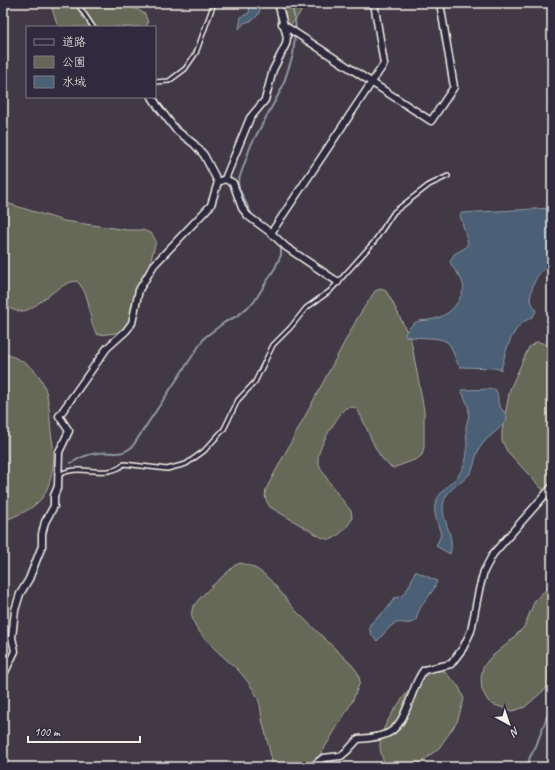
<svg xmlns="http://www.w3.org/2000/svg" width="555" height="770" font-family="Caveat,'Klee One',sans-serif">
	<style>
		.green { fill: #666759; stroke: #adaca0 }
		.water { fill: #4c6077; stroke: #8f9aa4 }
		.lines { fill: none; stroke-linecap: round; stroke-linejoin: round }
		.stream { stroke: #8f9aa4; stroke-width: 2 }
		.service-casing { stroke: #f4f1e8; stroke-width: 6 }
		.minor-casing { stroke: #f4f1e8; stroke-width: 9 }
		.service { stroke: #2f2a3d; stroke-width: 3 }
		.minor { stroke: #2f2a3d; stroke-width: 6 }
	</style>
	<rect width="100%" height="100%" fill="#423946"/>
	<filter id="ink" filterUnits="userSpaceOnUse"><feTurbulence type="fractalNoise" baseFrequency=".025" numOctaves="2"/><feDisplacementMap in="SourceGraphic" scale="8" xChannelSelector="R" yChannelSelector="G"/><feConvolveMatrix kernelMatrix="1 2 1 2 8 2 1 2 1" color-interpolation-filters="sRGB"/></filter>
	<g filter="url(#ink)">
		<path class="green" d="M50,3h76l19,11 3,9 -2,4h-88z
			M279,3h28c-7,9 -13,22 -24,27 -9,-7 -5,-17 -4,-27z
			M3,202l61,19 63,9h16l9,4 4,7 -20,74 -12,13 -8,5 -18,2c-9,-10 -7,-24 -11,-37 -2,-7 -6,-12 -10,-17 -21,1 -44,35 -60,30 -5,-1 -10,-5 -14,-7z
			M380,289l6,2 6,10 19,39 13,70v37l-2,8 -5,4 -24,9c-18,-9 -25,-42 -36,-59l-4,-2 -8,1c-8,10 -27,38 -27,51 0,11 25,42 33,52 0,2 1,4 1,6 0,6 -14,20 -20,22 -4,1 -9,-1 -13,-3l-49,-29c-4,-6 -6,-10 -4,-18l92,-172 17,-26z
			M536,342c7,0 12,3 16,8v150l-45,-49 -5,-10v-10l8,-42 19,-42z
			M3,353c14,5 27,10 36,23 11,16 10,37 12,56 1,8 3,17 3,25 -1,14 -4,30 -12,41 -10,12 -24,17 -39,23z
			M240,563c28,5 39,30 57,49 18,18 37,35 55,53l6,8 2,9 -8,20 -39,65h-40c-3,-16 -7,-32 -11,-48 -1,-5 -1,-12 -3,-18 -4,-10 -12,-21 -20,-30 -12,-12 -52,-42 -47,-61 3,-11 33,-35 42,-44z
			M552,584v99l-27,24 -13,4 -20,-7 -4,-3 -6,-11 -1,-11 2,-12 7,-9 17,-14 17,-17 11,-27z
			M432,667l13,5 14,15 5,12 -7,23 -18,26 -16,13 -9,6h-28c-3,-7 -6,-14 -6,-21 -2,-22 33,-60 46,-77z"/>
		<path class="water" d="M250,3h10v7l-2,5 -5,5 -9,3 -5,6 2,-12 8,-4z
			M552,208v56c-16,9 -19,18 -22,35l6,12c-4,10 -10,7 -16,14 -11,12 -15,29 -19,45l-6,-2 -35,-1c-6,-7 -6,-19 -13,-25 -8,-6 -31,-3 -42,-6v-3c3,-4 6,-8 11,-11 4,-2 8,-1 12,-2 13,-1 26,-9 32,-22 2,-5 5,-9 3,-14 -2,-9 -10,-14 -13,-22l4,-8 11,-6 3,-5 -8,-28 1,-2z
			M495,389c4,4 2,10 4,16 3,5 8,9 8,15 -8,11 -21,17 -28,29 -4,7 -4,16 -8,23 -7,11 -23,15 -27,29 -5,19 12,32 6,53l-14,-8 5,-11c-2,-9 -8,-21 -6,-30 3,-13 15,-20 23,-29 12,-17 9,-29 8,-48 0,-5 3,-10 3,-15 0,-8 -5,-16 -8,-23z
			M415,571l22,10c-2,4 -3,9 -6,12 -7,11 -12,13 -15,27 -8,7 -14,0 -22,4 -7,4 -11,12 -17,17 -5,-4 -9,-11 -7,-17l18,-16 6,-10c13,-1 17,-16 21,-27z"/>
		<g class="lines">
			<path class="stream" d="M291,3l4,17 1,11
				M253,217l-14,-28 -1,-7 13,-37 31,-57 11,-33 2,-20
				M261,229l9,7
				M71,463c8,-5 17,-9 27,-10 14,-2 22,4 34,-6l73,-110 20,-15 12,-6 17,-14 21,-34 6,-13v-11
				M527,767l3,-10 6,-11 16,-43"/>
			<g class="service-casing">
				<path id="service" d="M77,3l16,24
					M155,82l14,-1 16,-12 11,-16 18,-50
					M58,476c19,-15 49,5 66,-12l43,5 19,-5 18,-13 20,-22 14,-29 17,-18 18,-37 17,-17 16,-20 24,-17 44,-49 20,-30 35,-27 19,-9"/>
			</g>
			<g class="minor-casing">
				<path id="minor" d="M282,24l149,97 23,-34 -14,-84
					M225,179l8,4 9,25 6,8 23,17 15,14 52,35
					M218,182l7,-3 25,-61 15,-18 8,-30 13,-26 1,-7 -9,-34
					M271,233l113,-169 -10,-61
					M3,676l12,-25 -3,-13 3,-28 5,-16 9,-15 13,-33v-12l3,-12 9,-16v-10l4,-10 1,-34 10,-21 -10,-15 48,-68 19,-17 6,-8 7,-33 15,-25 57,-60 7,-23 -14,-27 -10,-11 -18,-14 -17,-22 -7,-11
					M312,767l11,-9 18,-2 7,-6 10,-11c9,-1 17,-1 25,-4 25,-6 26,-47 41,-65l27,-6 12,-16 8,-17 8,-41 5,-19 9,-17 59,-67"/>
			</g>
			<use href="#service" class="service"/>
			<use href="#minor" class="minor"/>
		</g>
	</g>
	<rect width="555" height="770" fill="none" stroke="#2f2a3d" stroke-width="16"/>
	<rect x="8" y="8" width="539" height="754" fill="none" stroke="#f4f1e8" stroke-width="1.5" filter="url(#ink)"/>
	<rect x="26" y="26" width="130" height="72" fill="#2f2a3d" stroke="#7e7a81"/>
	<rect x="34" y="39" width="20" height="6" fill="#2f2a3d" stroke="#7e7a81"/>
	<text x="62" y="46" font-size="12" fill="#f4f1e8">道路</text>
	<rect x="34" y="56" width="20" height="12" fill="#666759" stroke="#7e7a81"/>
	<text x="62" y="66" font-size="12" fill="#f4f1e8">公園</text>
	<rect x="34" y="76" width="20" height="12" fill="#4c6077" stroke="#7e7a81"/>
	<text x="62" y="86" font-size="12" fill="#f4f1e8">水域</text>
	<g transform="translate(509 724) rotate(140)" stroke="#2f2a3d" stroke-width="3" paint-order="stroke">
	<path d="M0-3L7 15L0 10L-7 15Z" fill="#f4f1e8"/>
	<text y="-6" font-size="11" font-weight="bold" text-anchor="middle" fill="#f4f1e8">N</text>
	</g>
	<path d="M28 736v6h112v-6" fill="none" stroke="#f4f1e8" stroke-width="2"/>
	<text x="34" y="736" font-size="12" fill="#f4f1e8" stroke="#2f2a3d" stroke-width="3" paint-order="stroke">100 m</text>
</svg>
